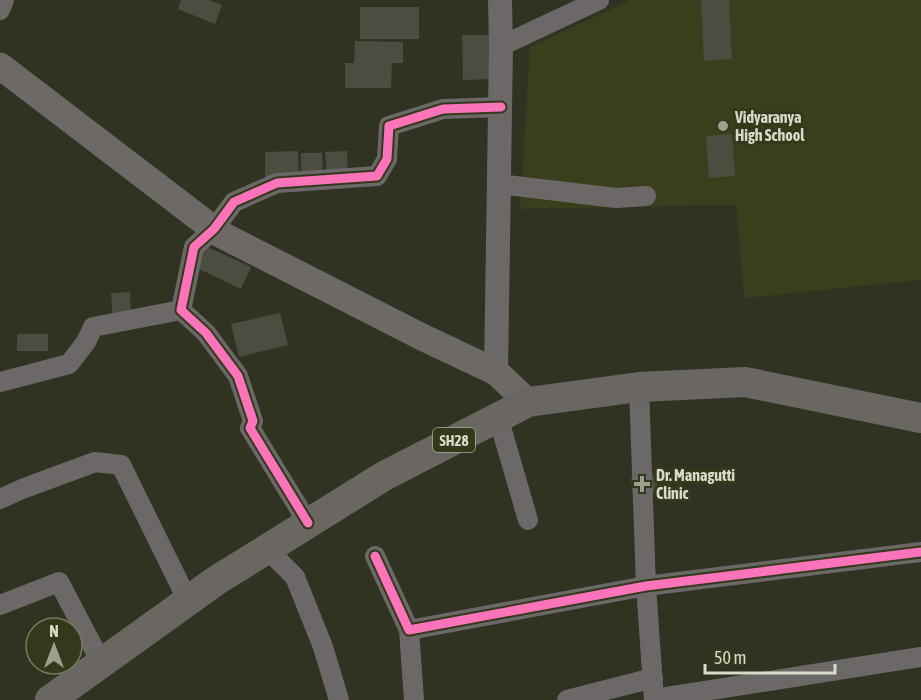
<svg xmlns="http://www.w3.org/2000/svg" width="921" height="700" font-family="'Asap Condensed',sans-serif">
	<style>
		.built { fill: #3a3e1c }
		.building { fill: #4b4d40 }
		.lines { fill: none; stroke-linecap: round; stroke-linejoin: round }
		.minor { stroke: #6b6867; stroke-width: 20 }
		.tertiary { stroke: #6b6867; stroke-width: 24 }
		.secondary { stroke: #6c6967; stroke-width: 27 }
		.primary { stroke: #6a6763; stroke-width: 30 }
		.cycleway-casing { stroke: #35391c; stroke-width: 13 }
		.cycleway { stroke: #fb73b8; stroke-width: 9 }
		.poi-dot { fill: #9da08f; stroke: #35391c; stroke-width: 2 }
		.labels { text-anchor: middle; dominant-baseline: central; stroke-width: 6; stroke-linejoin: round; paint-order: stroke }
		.shield { fill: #35391c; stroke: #a7aa96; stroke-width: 1.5 }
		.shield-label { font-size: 15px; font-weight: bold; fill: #d8dbca }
		.poi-label { font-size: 16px; font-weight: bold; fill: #d8dbca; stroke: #35391c; text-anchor: start }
	</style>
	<rect width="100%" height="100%" fill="#303322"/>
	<path class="built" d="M631,0h290v280l-177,18 -8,-93 -216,4 10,-162z"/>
	<path class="building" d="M181,0h28l13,5 -7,19 -37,-15z
		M701,0h28l3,59 -28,2z
		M360,7h59v32h-59z
		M462,35h31l1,44 -31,1z
		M355,41l48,1v21h-11l-1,25h-46v-25h9z
		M732,134l3,42 -26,2 -3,-42z
		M298,151l1,32 -34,1v-32z
		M347,151l1,23 -21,1 -2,-23z
		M301,153h21l1,26h-22z
		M205,246l46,21 -10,22 -46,-22z
		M130,292l1,28 -18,1 -2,-28z
		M280,313l8,32 -49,12 -8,-33z
		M17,334h31v17h-31z
		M656,474l2,19 -25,3 -2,-18z"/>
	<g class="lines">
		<path class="minor" d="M0,10l4,-10
			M501,46l98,-46
			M499,184l117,14 30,-2
			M0,382l69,-18 17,-22 7,-15 88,-17
			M639,387l7,199 8,114
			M498,417l30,103
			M0,499l22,-10 73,-27 26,3 67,136
			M308,523l-58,-95 3,-7 -15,-45 -32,-43 -25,-23 13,-63 20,-18 20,-27 43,-19 100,-7 10,-17 2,-33 54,-17 58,-2
			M267,549l28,28 28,70 16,53
			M375,556l34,74 237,-44 275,-34
			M0,605l59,-23 42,80
			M409,630l5,70
			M654,699l267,-42
			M567,700l86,-22"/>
		<path class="tertiary" d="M496,372l5,-326 -1,-46"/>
		<path class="secondary" d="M0,66l220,168 202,103 74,35 32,30"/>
		<path class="primary" d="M50,700l167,-120 50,-31 117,-73 144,-74 111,-15 106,-5 176,36"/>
		<g class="cycleway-casing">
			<path id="cycleway" d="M308,523l-58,-95 3,-7 -15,-45 -32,-43 -25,-23 13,-63 20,-18 20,-27 43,-19 100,-7 10,-17 2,-33 54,-17 58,-2
				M375,556l34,74 237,-44 275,-34"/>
		</g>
		<use href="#cycleway" class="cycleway"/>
	</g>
	<g class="poi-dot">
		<circle cx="723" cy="126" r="6"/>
		<path d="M639 475h6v6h6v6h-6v6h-6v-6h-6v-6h6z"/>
	</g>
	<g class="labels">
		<rect class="shield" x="433" y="428" width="42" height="24" rx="4.5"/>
		<g class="shield-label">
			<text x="454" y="440">SH28</text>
		</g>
		<g class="poi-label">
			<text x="735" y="117">Vidyaranya<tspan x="735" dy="18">High School</tspan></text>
			<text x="656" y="475">Dr. Managutti<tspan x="656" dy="18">Clinic</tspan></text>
		</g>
	</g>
	<g transform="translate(54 646)"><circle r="28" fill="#35391c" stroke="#767a62" stroke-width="1.5"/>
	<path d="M0-4.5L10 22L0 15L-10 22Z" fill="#9da08f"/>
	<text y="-9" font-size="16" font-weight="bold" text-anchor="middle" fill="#d8dbca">N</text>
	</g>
	<path d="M705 664v9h130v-9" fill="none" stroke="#d8dbca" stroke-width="3"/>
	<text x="714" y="664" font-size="18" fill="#d8dbca" stroke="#35391c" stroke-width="4.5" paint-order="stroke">50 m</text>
</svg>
